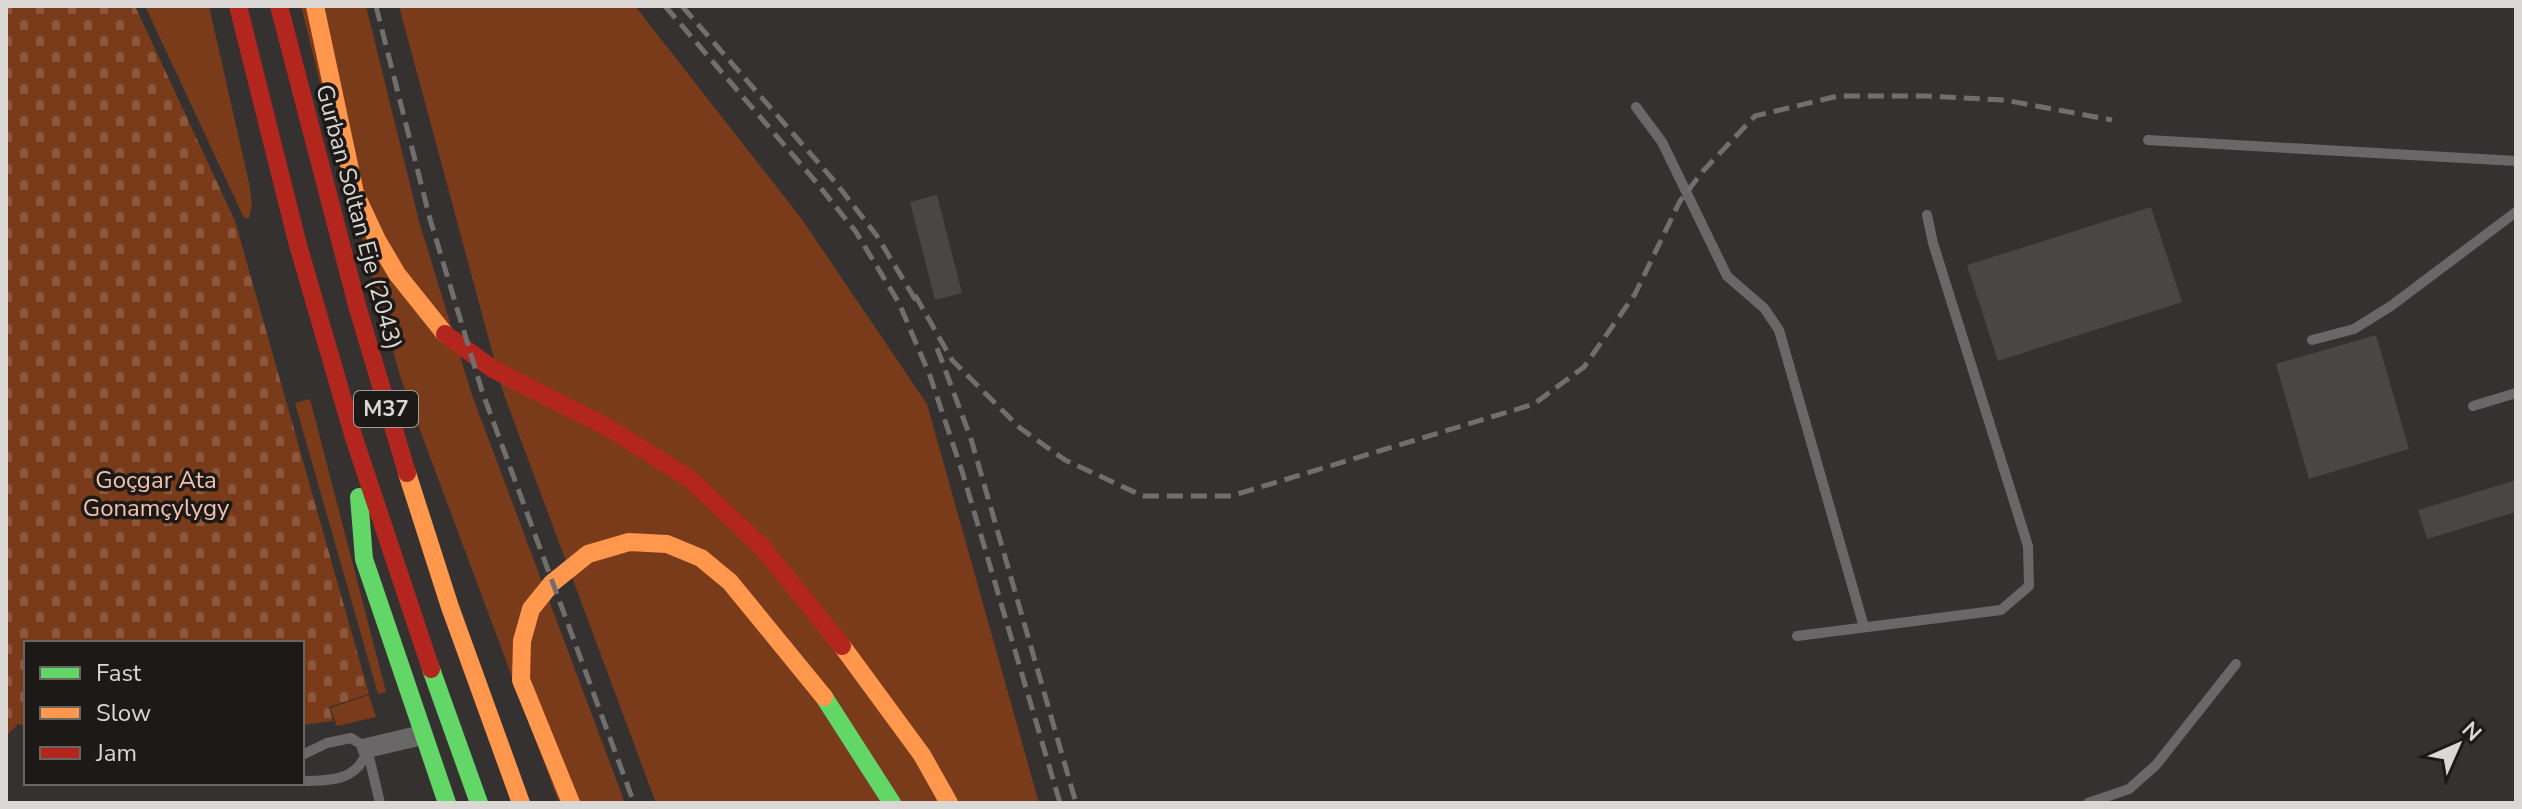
<svg xmlns="http://www.w3.org/2000/svg" width="2522" height="809" font-family="'Nunito Sans',sans-serif">
	<style>
		.grass { fill: #7a3b1b }
		.cemetery { fill: url(#cemetery-stones) }
		.building { fill: #494645 }
		.lines { fill: none; stroke-linecap: round; stroke-linejoin: round }
		.lane { stroke: #696767; stroke-width: 10 }
		.street { stroke: #696767; stroke-width: 20 }
		.fast { stroke: #63d668; stroke-width: 18 }
		.slow { stroke: #ff974d; stroke-width: 18 }
		.jam { stroke: #b3261e; stroke-width: 18 }
		.rail { stroke: #706e6e; stroke-width: 5; stroke-dasharray: 16 8; stroke-linecap: butt }
		.labels { text-anchor: middle; dominant-baseline: central; stroke-width: 7; stroke-linejoin: round; paint-order: stroke }
		.shield { fill: #1c1917; stroke: #a29e9b; stroke-width: 2 }
		.shield-label { font-size: 22px; font-weight: bold; fill: #dbd7d4 }
		.street-label { font-size: 24px; fill: #dbd7d4; stroke: #1c1917 }
		.park-label { font-size: 24px; fill: #f3c2ae; stroke: #1c1917 }
	</style>
	<defs>
		<pattern id="cemetery-stones" width="16" height="16" patternUnits="userSpaceOnUse" patternTransform="scale(2)"><rect width="16" height="16" fill="#7a3b1b"/><path d="M2 7V4a2 2 0 0 1 4 0v3zM10 15v-3a2 2 0 0 1 4 0v3z" fill="#8c573b"/></pattern>
	</defs>
	<rect width="100%" height="100%" fill="#353130"/>
	<path class="grass" d="M145,6h64l40,177 3,21 -3,14h-5z
		M301,6h65l53,215 53,174 153,408h-66l-158,-424 -64,-228z
		M399,6h236l166,212 126,186 112,399h-383l-153,-411z
		M310,399l76,293 -8,2 -83,-291z
		M369,695l7,22 -39,9 -7,-18z"/>
	<path class="cemetery" d="M6,6h129l100,215 134,473 -40,13 4,14 -31,4v-82h-276v82l-8,-1 -12,12z"/>
	<path class="building" d="M937,195l25,98 -27,7 -25,-98z
		M2151,207l31,95 -184,59 -31,-96z
		M2376,335l33,114 -100,30 -33,-115z
		M2516,480v32l-89,27 -9,-29z"/>
	<g class="lines">
		<path class="lane" d="M1636,107l26,35 65,134 37,32 15,22 85,297
			M2148,140l368,21
			M2312,340l42,-11 37,-23 125,-94
			M2473,406l43,-13
			M1797,636l204,-26 28,-24 -1,-40 -95,-303 -6,-28
			M302,755l25,-12 24,-5 16,10 13,55
			M302,781c26,0 56,0 64,-29
			M2088,803l41,-14 27,-24 80,-101"/>
		<path class="street" d="M367,748l55,-13"/>
		<path class="fast" d="M359,497l5,62 83,244
			M431,669l48,134
			M824,697l68,106"/>
		<path class="slow" d="M315,6l40,187 22,47 20,34 48,60
			M407,473l43,134 71,196
			M842,646l80,109 27,48
			M571,803l-50,-123 1,-39 9,-32 21,-26 36,-29 41,-12 38,2 34,14 29,24 94,115"/>
		<path class="jam" d="M238,6l60,239 56,193 77,231
			M279,6l79,303 49,164
			M445,334l48,35 116,59 81,51 72,68 80,99"/>
		<path class="rail" d="M376,6l54,213 52,172 152,412
			M665,6l151,176 40,50 43,71 31,73 32,95 98,332
			M682,6l154,177 41,53 41,68
			M915,295l37,65 68,68 45,32 78,36h88l303,-92 50,-37 51,-73 45,-93 23,-30 52,-55 83,-20h89l77,4 108,20
			M937,348l34,91 105,364"/>
	</g>
	<g class="labels">
		<rect class="shield" x="354" y="391" width="64" height="36" rx="6"/>
		<g class="shield-label">
			<text x="386" y="409">M37</text>
		</g>
		<g class="street-label">
			<text transform="translate(359 217) rotate(75)">Gurban Soltan Eje (2043)</text>
		</g>
		<g class="park-label">
			<text x="156" y="480">Goçgar Ata<tspan x="156" dy="28">Gonamçylygy</tspan></text>
		</g>
	</g>
	<rect width="2522" height="809" fill="none" stroke="#dbd7d4" stroke-width="16"/>
	<rect x="24" y="641" width="280" height="144" fill="#1c1917" stroke="#686563" stroke-width="2"/>
	<rect x="40" y="667" width="40" height="12" fill="#63d668" stroke="#686563" stroke-width="2"/>
	<text x="96" y="681" font-size="24" fill="#dbd7d4">Fast</text>
	<rect x="40" y="707" width="40" height="12" fill="#ff974d" stroke="#686563" stroke-width="2"/>
	<text x="96" y="721" font-size="24" fill="#dbd7d4">Slow</text>
	<rect x="40" y="747" width="40" height="12" fill="#b3261e" stroke="#686563" stroke-width="2"/>
	<text x="96" y="761" font-size="24" fill="#dbd7d4">Jam</text>
	<g transform="translate(2458 745) rotate(45)" stroke="#1c1917" stroke-width="6" paint-order="stroke">
	<path d="M0-6L14 30L0 20L-14 30Z" fill="#dbd7d4"/>
	<text y="-12" font-size="22" font-weight="bold" text-anchor="middle" fill="#dbd7d4">N</text>
	</g>
</svg>
